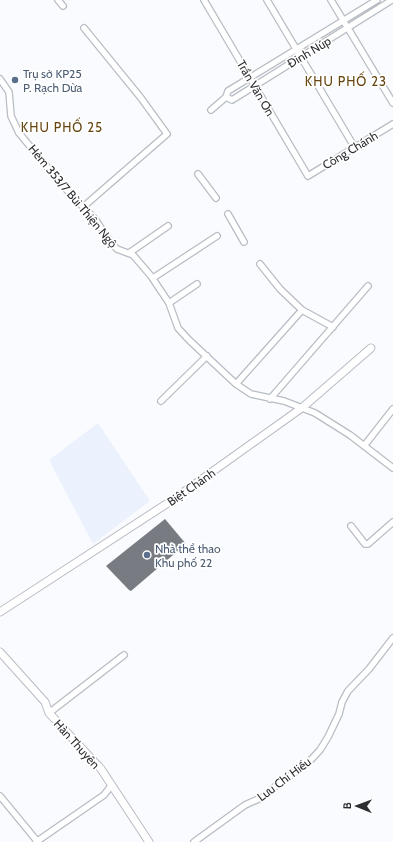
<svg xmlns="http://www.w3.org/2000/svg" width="393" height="842" font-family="Cabin,sans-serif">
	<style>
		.built { fill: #ecf2fd }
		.building { fill: #787c82 }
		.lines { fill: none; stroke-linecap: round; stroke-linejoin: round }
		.minor-casing { stroke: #b8bcc3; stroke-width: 8 }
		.tertiary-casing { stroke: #b8bcc3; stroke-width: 9 }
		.minor { stroke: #fff; stroke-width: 5.5 }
		.tertiary { stroke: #fff; stroke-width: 7 }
		.service-dot { fill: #5c6f8a; stroke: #fff; stroke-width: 1.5 }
		.labels { text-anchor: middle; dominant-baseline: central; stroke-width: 3.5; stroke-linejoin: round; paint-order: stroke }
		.street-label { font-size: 12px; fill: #2d2e31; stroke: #fff }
		.service-label { font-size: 12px; fill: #4e5e75; stroke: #fff; text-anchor: start }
		.neighbourhood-label { font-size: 13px; letter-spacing: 1px; fill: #66450f; stroke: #fff }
	</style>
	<rect width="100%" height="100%" fill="#f9fbfe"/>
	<path class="built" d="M98,423l52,78 -57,43 -44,-84z"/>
	<path class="building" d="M165,519l21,25 -55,47 -2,-1 -23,-24z"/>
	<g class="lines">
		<g class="minor-casing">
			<path id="minor" d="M58,0l5,6
				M204,0l104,176 85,-52
				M267,0l88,148
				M331,0l62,103
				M0,79l9,13 2,24 8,17 43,52 33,34 16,24 6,6 16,6 18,21 18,27 9,25 11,12 47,44 15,10 33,7 31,12 35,22 43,33
				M226,97l6,3 160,-100
				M211,110l15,-13 2,-6 149,-91
				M198,174l18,24
				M83,207l84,-73 -26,-36 -57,-70
				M228,214l16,28
				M129,253l39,-27
				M260,264l20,25 22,21 31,17
				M153,278l64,-42
				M169,303l28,-19
				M236,384l66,-74
				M270,399l98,-113
				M161,401l46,-45
				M364,446l29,-37
				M351,526l14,18h3l25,-22
				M49,713l75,-58
				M0,796l37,45
				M36,842l68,-47 7,-9
				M194,842l51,-37 18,-8 15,-13 29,-20 13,-14 8,-13 11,-23 3,-12 6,-11 21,-22 24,-31"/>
		</g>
		<g class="tertiary-casing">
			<path id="tertiary" d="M0,612l174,-113 129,-92 68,-59
				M0,652l45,50 4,11 52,56 48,73"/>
		</g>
		<use href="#minor" class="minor"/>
		<use href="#tertiary" class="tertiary"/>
	</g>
	<g class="service-dot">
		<circle cx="15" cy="80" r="4"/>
		<circle cx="147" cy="555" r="4"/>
	</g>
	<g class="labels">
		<g class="street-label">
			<text transform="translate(309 52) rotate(-31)">Đinh Núp</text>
			<text transform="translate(256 88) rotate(60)">Trần Văn Ơn</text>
			<text transform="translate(350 150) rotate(-31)">Công Chánh</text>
			<text transform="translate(73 196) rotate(50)">Hẻm 353/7 Bùi Thiện Ngộ</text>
			<text transform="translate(191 487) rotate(-35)">Biệt Chánh</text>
			<text transform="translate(77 744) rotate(48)">Hàn Thuyên</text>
			<text transform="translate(284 779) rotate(-37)">Lưu Chí Hiếu</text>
		</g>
		<g class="service-label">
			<text x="23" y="73">Trụ sở KP25<tspan x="23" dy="14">P. Rạch Dừa</tspan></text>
			<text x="155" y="548">Nhà thể thao<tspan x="155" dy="14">Khu phố 22</tspan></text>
		</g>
		<g class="neighbourhood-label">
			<text x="346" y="81">KHU PHỐ 23</text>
			<text x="62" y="127">KHU PHỐ 25</text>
		</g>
	</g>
	<g transform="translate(357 806) rotate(271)" stroke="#ffffff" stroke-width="3" paint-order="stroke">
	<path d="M0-3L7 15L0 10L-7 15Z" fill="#2d2e31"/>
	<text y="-6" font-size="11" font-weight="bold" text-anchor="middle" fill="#2d2e31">B</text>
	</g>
</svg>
